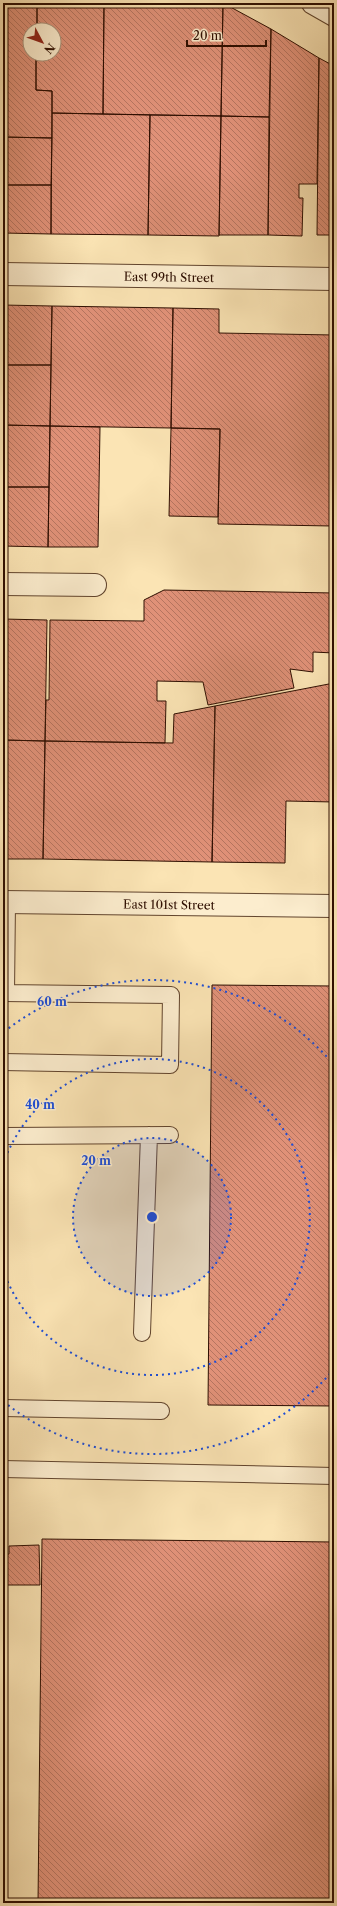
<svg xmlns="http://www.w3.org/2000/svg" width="337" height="1906" font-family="'Libre Caslon Text',serif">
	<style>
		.building { fill: url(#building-back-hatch); stroke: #2e0e00 }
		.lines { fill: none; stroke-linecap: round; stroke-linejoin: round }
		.service-casing { stroke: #61442d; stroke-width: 18 }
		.minor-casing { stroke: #61442d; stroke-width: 24 }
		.tertiary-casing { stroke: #61442d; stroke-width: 24 }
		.service { stroke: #fcedce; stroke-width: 16 }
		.minor { stroke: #fcedce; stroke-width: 22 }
		.tertiary { stroke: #fcedce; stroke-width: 22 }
		.ring { fill: none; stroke: #1d4ed8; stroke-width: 2; stroke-dasharray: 2 4 }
		.labels { text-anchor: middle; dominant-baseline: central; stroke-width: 3; stroke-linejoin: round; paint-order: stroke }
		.street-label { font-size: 12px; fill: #2e0e00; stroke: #fcedce }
		.centre { fill: #1d4ed8; stroke: #fcedce; stroke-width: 2 }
		.ring-label { font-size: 12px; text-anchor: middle; font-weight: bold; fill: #1d4ed8; stroke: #fcedce; stroke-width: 3; stroke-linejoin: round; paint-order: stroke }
	</style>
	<defs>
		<pattern id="building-back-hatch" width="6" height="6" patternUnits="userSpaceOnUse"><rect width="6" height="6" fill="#e09178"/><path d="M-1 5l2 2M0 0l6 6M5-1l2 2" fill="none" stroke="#b67560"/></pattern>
	</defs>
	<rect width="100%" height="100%" fill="#fbe4b4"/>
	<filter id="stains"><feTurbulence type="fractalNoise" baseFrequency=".005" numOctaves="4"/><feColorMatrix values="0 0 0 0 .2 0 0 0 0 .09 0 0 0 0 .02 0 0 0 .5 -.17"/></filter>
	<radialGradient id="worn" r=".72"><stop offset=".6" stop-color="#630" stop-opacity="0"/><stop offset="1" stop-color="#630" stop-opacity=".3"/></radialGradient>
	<path class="building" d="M3,3h34v27h-7v24h6v36l16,1v47l-49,-1z
		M37,3h67l-1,111 -51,-1v-22l-16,-1v-36h18v-24h-17z
		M104,3h119l-2,113 -118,-2z
		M223,3l48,26 -2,88 -48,-1z
		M271,29l48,29 -2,126h-18v14h4l-1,38 -34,-1z
		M319,58l15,8v169h-17z
		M52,113l98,2 -2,120 -97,-1z
		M150,115l71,1 -2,120 -71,-1z
		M221,116l48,1 -1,118h-49z
		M3,137l49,1 -1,47h-48z
		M3,185h48v49l-48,-1z
		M3,305l49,1 -1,59h-48z
		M52,306l121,2 -2,120 -121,-2z
		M173,308l46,1v24l115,2v258h-3l1,-67 -114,-2 2,-95 -49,-1z
		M3,365h48l-1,61 -47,-1z
		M3,425l47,1 -1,61h-46z
		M50,426l50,1 -2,120h-50z
		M171,428l49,1 -2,88 -49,-1z
		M3,487h46l-1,60 -45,-1z
		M164,590l170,3v60l-21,-1v20l-23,-3 4,19 -86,17 -5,-23 -46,-1v20h9l-1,42 -120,-2 1,-41h3l1,-80 94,1v-21z
		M3,619l44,1 -2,121 -42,-1z
		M334,683v119l-48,-1 -1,62 -73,-1 3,-156z
		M215,706l-3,156 -169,-3 2,-118 128,2 1,-29z
		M3,740l42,1 -2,118h-40z
		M212,985l122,1v420l-126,-1z
		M42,1539l292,3v361h-296z
		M39,1545l1,40h-37v-30l6,-1v-8z"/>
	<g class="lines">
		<g class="service-casing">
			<path id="service" d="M3,993l168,2 -1,70 -167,-3
				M6,993l1,-91
				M3,1136l167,-1
				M142,1333l7,-198
				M3,1408l158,3
				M3,1469l331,7"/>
		</g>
		<g class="minor-casing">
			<g id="minor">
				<path id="s1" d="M3,274l331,5"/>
				<path d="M3,584l92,1"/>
				<path id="s2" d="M3,902l331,4"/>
			</g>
		</g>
		<g class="tertiary-casing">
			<path id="tertiary" d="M313,3l21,12"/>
		</g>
		<use href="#service" class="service"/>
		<use href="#minor" class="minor"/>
		<use href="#tertiary" class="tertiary"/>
	</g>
	<circle cx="152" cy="1217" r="79" fill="#1d4ed8" fill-opacity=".12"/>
	<g class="ring">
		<circle cx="152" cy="1217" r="79"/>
		<path d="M3 1164A158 158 0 1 1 3 1270"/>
		<path d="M334 1369A237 237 0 0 1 4 1402M4 1032A237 237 0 0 1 334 1065"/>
	</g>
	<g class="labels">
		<g class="street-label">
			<text stroke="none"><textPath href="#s1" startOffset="166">East 99th Street</textPath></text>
			<text stroke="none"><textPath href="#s2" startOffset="166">East 101st Street</textPath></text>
		</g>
	</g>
	<circle cx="152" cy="1217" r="6" class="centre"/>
	<g class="ring-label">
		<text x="52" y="1006">60 m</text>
		<text x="40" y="1109">40 m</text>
		<text x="96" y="1165">20 m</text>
	</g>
	<rect width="337" height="1906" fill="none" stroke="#fbe4b4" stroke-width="16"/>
	<rect x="4" y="4" width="329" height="1898" fill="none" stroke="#2e0e00" stroke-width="2"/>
	<rect x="8" y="8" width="321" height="1890" fill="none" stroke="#2e0e00"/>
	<g transform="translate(42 42) rotate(131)"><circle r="19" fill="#fcedce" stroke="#aa947c"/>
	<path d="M0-3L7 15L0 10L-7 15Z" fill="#8f2418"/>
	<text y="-6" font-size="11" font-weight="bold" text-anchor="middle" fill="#2e0e00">N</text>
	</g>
	<path d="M187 40v6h79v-6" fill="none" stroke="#2e0e00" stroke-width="2"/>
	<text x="193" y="40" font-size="12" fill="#2e0e00" stroke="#fcedce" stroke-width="3" paint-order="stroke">20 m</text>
	<rect width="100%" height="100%" filter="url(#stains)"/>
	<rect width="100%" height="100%" fill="url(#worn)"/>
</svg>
